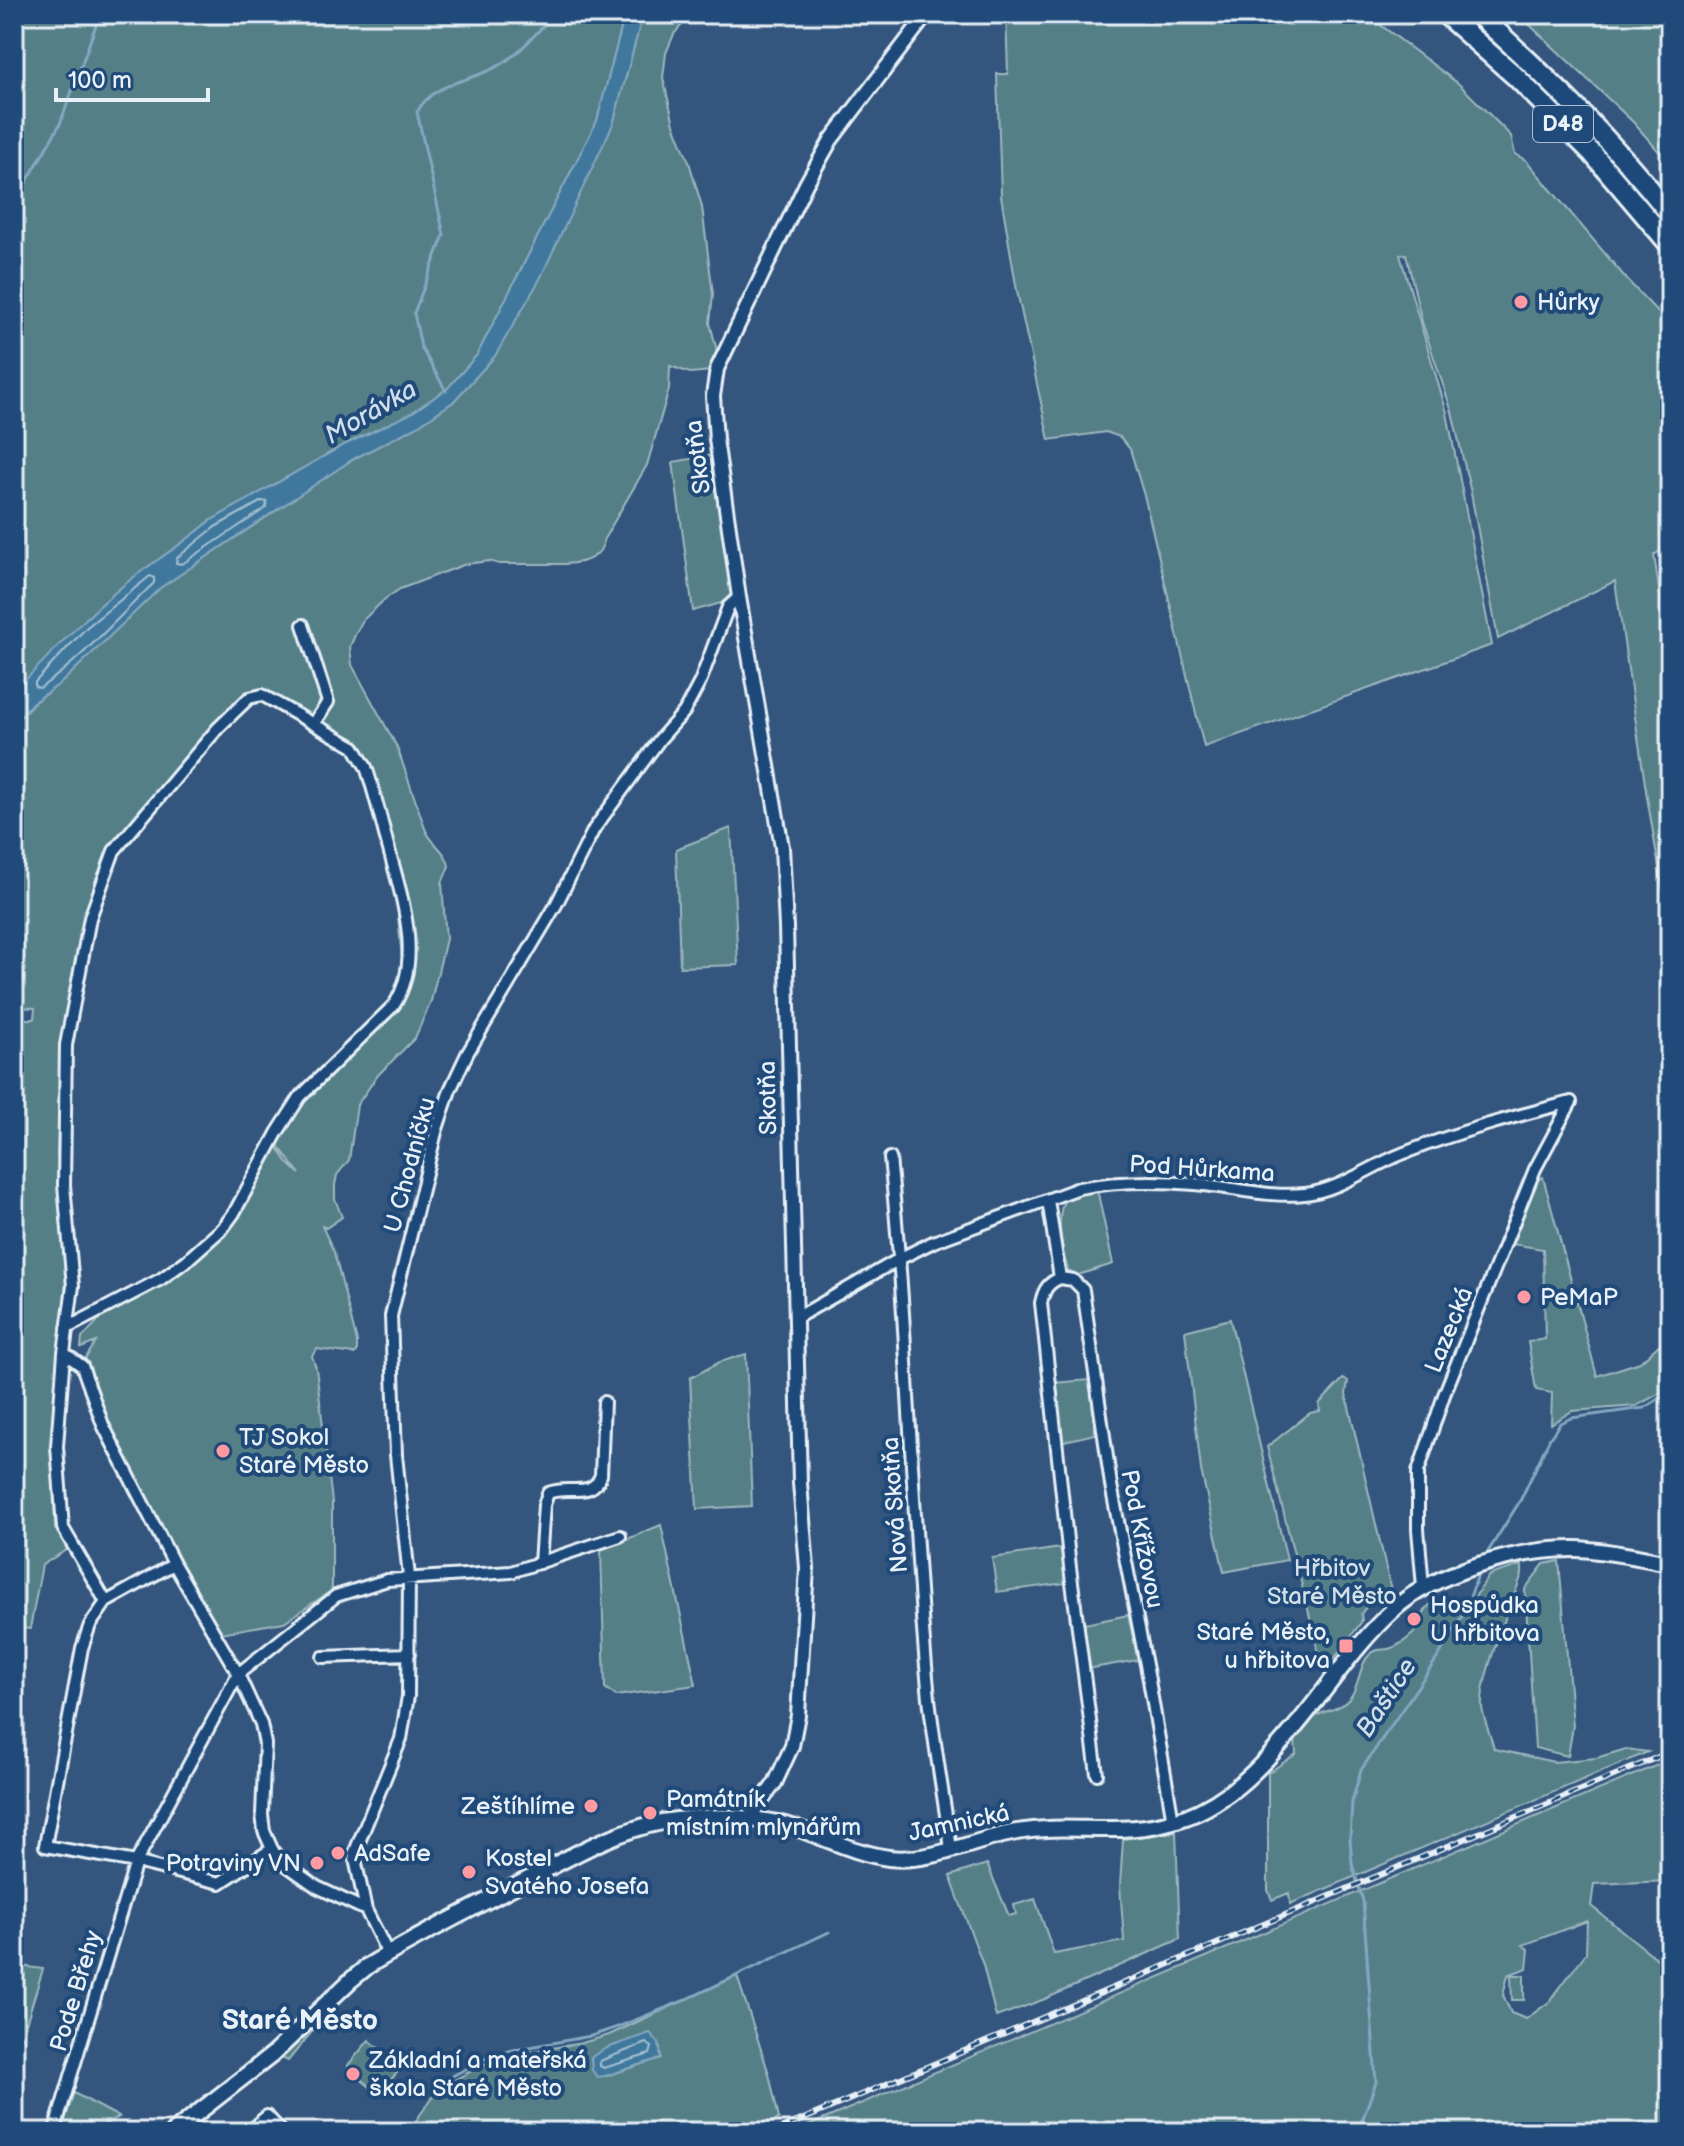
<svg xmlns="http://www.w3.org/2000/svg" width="1684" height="2146" font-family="'Balsamiq Sans',sans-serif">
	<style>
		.green { fill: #557f87; stroke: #9eb8c0; stroke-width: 2; fill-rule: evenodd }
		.water { fill: #41789d; stroke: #84a8c1; stroke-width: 2 }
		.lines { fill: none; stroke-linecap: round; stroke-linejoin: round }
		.shore { stroke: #a5c1d4; stroke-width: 2 }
		.stream { stroke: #84a8c1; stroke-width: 3 }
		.minor-casing { stroke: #e8f1f8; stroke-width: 16 }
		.tertiary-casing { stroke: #e8f1f8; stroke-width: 18 }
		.secondary-casing { stroke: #e8f1f8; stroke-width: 20 }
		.motorway-casing { stroke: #e8f1f8; stroke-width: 24 }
		.minor { stroke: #1f4a7a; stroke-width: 10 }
		.tertiary { stroke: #1f4a7a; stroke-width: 12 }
		.secondary { stroke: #1f4a7a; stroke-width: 14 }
		.motorway { stroke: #1f4a7a; stroke-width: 18 }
		.rail-casing { stroke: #e8f1f8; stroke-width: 6 }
		.rail { stroke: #1f4a7a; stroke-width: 3; stroke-dasharray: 9; stroke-linecap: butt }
		.poi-dot { fill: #ff9aa2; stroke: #1f4a7a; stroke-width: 3 }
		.labels { text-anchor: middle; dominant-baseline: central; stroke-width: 8; stroke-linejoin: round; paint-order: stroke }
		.shield { fill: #1f4a7a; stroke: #acbfd2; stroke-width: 2 }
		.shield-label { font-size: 22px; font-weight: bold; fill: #e8f1f8 }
		.poi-label { font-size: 24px; fill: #e8f1f8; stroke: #1f4a7a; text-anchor: start }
		.street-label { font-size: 24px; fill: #e8f1f8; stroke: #1f4a7a }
		.park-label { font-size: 24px; fill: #d2e0e7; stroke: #1f4a7a }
		.water-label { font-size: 26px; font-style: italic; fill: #cfdfea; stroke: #1f4a7a }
		.quarter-label { font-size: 28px; font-weight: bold; fill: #e8f1f8; stroke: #1f4a7a }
	</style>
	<rect width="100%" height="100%" fill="#34557d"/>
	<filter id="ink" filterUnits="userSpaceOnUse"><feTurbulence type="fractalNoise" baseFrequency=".0125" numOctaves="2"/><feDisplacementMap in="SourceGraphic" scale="16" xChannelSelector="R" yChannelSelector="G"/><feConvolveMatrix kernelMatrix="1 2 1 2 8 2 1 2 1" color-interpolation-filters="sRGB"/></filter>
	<g filter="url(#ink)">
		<path class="green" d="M14,14h611l-28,107 -120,234 -29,33 -38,26 -66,31 -134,76c-25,22 -53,38 -80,59 -42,34 -79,73 -116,112z
			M643,14h48l-17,20 -8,19 -3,25 11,46 15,38 13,45 11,87 -3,29 7,28 -5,20 -22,2 -20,-7 -1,23 -22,76 -43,74c-2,20 -21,24 -39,25h-66l-10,-3 -23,3 -66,25 -15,10 -22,21 -8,15 -5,12 2,18 45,82 29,84c7,14 21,21 23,35l-7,17 4,56 -15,62 -16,37 -37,37 -21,30 -8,55 -12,15 -2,10v14l7,18 -16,11 -4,-2 12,26 23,90v10l-3,2 -37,-5 -5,7 4,12 16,134v85l-1,4 -47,31 -63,11 -92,-164 -46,-107 13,-20 -15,6 1,-10 24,-26 114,-77 56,-90 12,18 12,11 -24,-31 33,-60 82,-85 10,-20 1,-18 -5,-56 -39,-143 -6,-10 -18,-23 -13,-8 -57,-27 -13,-2 -145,168 -10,19 -32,140 -7,134 9,128 -14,166 3,83 5,-2 11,20 -29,18 -12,64 -9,-1 -7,40v-649h20l1,-11 -21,-1v-283l19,-21 28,-20 99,-95 193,-129 63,-32 37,-25 42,-46 118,-232z
			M1006,14h360l94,71 51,51 4,18 11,6 103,122 41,43v220l-16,10 16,109v269l-24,-142 -31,-210 -117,58 -27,-146 -19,-81 -30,-90 -16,-68 -6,1 47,158 45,232 -288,102 -59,-248 -15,-50 -10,-12 -14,-5 -57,8 -32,-149 -16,-95 -4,-122h11z
			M1518,14h152v150l-37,-42z
			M714,455l20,137 -13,11 -28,8 -20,-149z
			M731,828l7,137 -58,2 -4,-118z
			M1543,1177l54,199 43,-14 30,-27v53l-34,18 -64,5 -21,13 1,-31 -16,-3 -8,-48 17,-3 -2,-90 -31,-5 25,-65z
			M1097,1189l16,75 -35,11 -10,-5c-6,-19 -13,-53 -3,-71z
			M1230,1319l57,241 -63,12 -23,-102 -16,-139z
			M746,1354l6,152 -55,3 -7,-131 30,-16z
			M1343,1379l5,2 -2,13 46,200 -8,9 -12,-4 -11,15 1,7 -28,38 -5,-4 -7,10 -55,-218 43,-34 10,-2 -1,-7z
			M1090,1380l5,54 -35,8 -7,-59z
			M661,1525l35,160 -80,11 -11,-8 -4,-138z
			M1061,1548l5,35 -69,9 -5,-34z
			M1559,1561l14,165 -5,30 -33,-8 -10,-159 19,-25z
			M1522,1565v9c-11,31 -42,103 -40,132 0,10 9,30 12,43l60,13 42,-4 30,-9 22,3 -358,152 -1,-11 -17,7 -4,-10v-117l28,-19 -1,-16c5,-6 10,-15 16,-19 12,-9 27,-8 38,-20 12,-13 9,-40 26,-48 4,-2 9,-1 13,-2 10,-2 18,-9 26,-16 15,-15 1,-25 30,-35l14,5 8,8 23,-36z
			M1128,1615l10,45 -51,9 -7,-44z
			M1667,1761l3,3v117l-76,3 -3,22 74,59 5,-4v171h-876zM1587,1921l-1,32 -37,49 -23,17 -15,-6 -8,-18 5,-20 19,-7 2,-18 -6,-5z
			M1176,1832l4,107 -135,60 -49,18 -13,-52 -33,-89 37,-12 22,52 7,-2 -2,-9 21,-6 19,55 70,-13 -4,-55 3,-47z
			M14,1965l29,4 -29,93z
			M1511,1975h13v25h-12z
			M737,1976l32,98 10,45 -31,13h-340l31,-44 59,-31 84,-14 27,-8zM659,2043l2,15 -55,18z
			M324,2017l-36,44 -6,-3z
			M369,2040l33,27 -23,27 -31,-25v-4z
			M70,2091l49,26 -29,15h-31z"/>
		<path class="water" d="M625,14h18l-30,110 -73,155 -45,77 -42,46 -37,25 -63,32 -193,129 -99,95 -29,20 -18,21v-32c37,-39 74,-78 116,-112 27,-21 55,-37 80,-59l134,-76 66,-31 38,-26 29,-33 120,-234z
			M650,2033l9,10 2,15 -56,18 -8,1 -5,-7 -1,-13 16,-9z"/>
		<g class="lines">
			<path class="shore" d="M262,501l5,1 -1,6 -84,56 -6,-1 1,-5 38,-31z
				M150,576l4,2v5c-37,35 -72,76 -114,105l-5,-1v-5l52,-55z
				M646,2043l6,4 -2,7 -46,14 -4,-2v-5z"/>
			<path class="stream" d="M14,204l46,-80 40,-110
				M446,391l-25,-44 -7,-34 30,-78 -27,-123c18,-32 52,-29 81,-46 23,-13 38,-33 56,-52
				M1484,1558l36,-57 30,-63 10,-15 11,-5 73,-10 26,-16
				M437,2084l59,-31 95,-17 27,-9 65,-26 146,-69
				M1358,2132l18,-50 -13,-181 -11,-37 -2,-25 2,-37 9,-32 77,-113 27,-46 15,-42"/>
			<g class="minor-casing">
				<path id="minor" d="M303,625l25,77 -14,21
					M890,1158c19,179 21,361 39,540 6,51 15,101 22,151
					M1048,1200l12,78c-12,5 -16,11 -19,25l29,264 27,207
					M1060,1278l13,2 10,10 28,195 38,195 24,141
					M796,1318l105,-60 32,-16 146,-54c37,-7 79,-7 116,-4 36,3 74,14 110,10 36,-4 68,-30 102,-42 53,-21 109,-36 164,-50
					M67,1328l94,-49 25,-18 37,-33 11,-15 43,-80 23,-36 94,-92c30,-46 7,-110 -6,-159 -7,-26 -13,-53 -22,-79l-12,-20 -92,-52 -13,3 -31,30 -104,123 -24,67 -24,127 -2,140 9,101 -9,67 18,13 21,59 71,139 64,110 23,50 4,20 -3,70 2,17 8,18 7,11 38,27 49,23 22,44
					M64,1353l-7,93 6,82 43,74
					M540,1563l4,-58 4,-12c20,-9 44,7 53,-18l3,-73
					M174,1564l-68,38 -16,23 -8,23 -37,198 91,16 84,21 52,-34
					M1423,1587l-5,-58v-57l26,-77 91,-226 36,-67
					M323,1657l86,-3
					M366,1910l-12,-56 47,-115 7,-43 1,-119 -13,-122 -5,-139 45,-184 14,-42 17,-36 89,-149 38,-76 66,-90 24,-27 16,-30 28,-75 11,-10
					M177,2129l19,3
					M54,2132l82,-270 102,-188 98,-78 51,-16 124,-8 109,-36
					M248,2132l19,-16 15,16"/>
			</g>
			<g class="tertiary-casing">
				<path id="tertiary" d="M749,1818l26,-35 17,-37 6,-31 9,-147 -7,-85 -14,-556 -4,-80 -43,-250 -23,-158 -3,-43 4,-27 89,-185 25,-44 96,-126"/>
			</g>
			<g class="secondary-casing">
				<path id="secondary" d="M173,2132l99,-77 79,-75 17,-14c47,-29 98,-54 147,-80 47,-24 94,-54 147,-64 44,-7 94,-7 137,7 29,10 59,25 90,29 43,5 86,-19 128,-26 57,-10 107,7 166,-14 46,-16 81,-54 112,-91 32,-38 61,-83 98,-117 41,-38 128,-62 183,-61 31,1 64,9 94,14"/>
			</g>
			<g class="motorway-casing">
				<path id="motorway" d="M1445,14l70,62 77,77 78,92
					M1478,14c68,62 135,127 192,200"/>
			</g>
			<use href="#minor" class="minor"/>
			<use href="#tertiary" class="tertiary"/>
			<use href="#secondary" class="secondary"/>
			<use href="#motorway" class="motorway"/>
			<g class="rail-casing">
				<path id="rail" d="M773,2132l897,-380"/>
			</g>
			<use href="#rail" class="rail"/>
		</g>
	</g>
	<g class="poi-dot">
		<circle cx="1521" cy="302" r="8"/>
		<circle cx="1524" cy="1297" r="8"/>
		<circle cx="223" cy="1451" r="8"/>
		<circle cx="1414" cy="1619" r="8"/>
		<rect x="1338" y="1638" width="16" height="16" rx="4"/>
		<circle cx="591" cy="1806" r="8"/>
		<circle cx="650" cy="1813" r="8"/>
		<circle cx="338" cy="1853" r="8"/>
		<circle cx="317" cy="1863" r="8"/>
		<circle cx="469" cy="1872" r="8"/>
		<circle cx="353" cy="2074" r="8"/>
	</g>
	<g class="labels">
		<rect class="shield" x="1533" y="106" width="60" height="36" rx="6"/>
		<g class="shield-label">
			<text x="1563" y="124">D48</text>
		</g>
		<g class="poi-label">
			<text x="1537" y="302">Hůrky</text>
			<text x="1540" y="1297">PeMaP</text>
			<text x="239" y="1437">TJ Sokol<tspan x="239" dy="28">Staré Město</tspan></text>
			<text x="1430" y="1605">Hospůdka<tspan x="1430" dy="28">U hřbitova</tspan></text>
			<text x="1330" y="1632" text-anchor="end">Staré Město,<tspan x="1330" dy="28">u hřbitova</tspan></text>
			<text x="666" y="1799">Památník<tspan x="666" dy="28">místním mlynářům</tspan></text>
			<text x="575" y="1806" text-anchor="end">Zeštíhlíme</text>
			<text x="354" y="1853">AdSafe</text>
			<text x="485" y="1858">Kostel<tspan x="485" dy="28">Svatého Josefa</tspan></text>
			<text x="301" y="1863" text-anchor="end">Potraviny VN</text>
			<text x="369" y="2060">Základní a mateřská<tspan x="369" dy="28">škola Staré Město</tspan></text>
		</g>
		<g class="street-label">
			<text transform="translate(698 457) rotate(-97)">Skotňa</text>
			<text transform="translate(768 1098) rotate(-91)">Skotňa</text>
			<text transform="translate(410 1165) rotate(-75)">U Chodníčku</text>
			<text transform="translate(1202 1169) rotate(4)">Pod Hůrkama</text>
			<text transform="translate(1449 1330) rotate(-68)">Lazecká</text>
			<text transform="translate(895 1505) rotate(-94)">Nová Skotňa</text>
			<text transform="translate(1142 1539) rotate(79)">Pod Křížovou</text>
			<text transform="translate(959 1823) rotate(-12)">Jamnická</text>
			<text transform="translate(76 1991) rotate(-73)">Pode Břehy</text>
		</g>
		<g class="park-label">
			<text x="1332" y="1568">Hřbitov<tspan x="1332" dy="28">Staré Město</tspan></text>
		</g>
		<g class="water-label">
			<text transform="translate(371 413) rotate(-30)">Morávka</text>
			<text transform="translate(1387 1698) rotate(-57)">Baštice</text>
		</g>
		<g class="quarter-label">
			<text x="300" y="2020">Staré Město</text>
		</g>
	</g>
	<rect width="1684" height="2146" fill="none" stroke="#1f4a7a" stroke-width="48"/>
	<rect x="24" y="24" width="1636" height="2098" fill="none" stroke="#e8f1f8" stroke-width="3" filter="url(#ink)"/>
	<path d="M56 88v12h152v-12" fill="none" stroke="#e8f1f8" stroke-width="4"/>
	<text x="68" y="88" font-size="24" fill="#e8f1f8" stroke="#1f4a7a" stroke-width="6" paint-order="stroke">100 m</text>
</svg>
